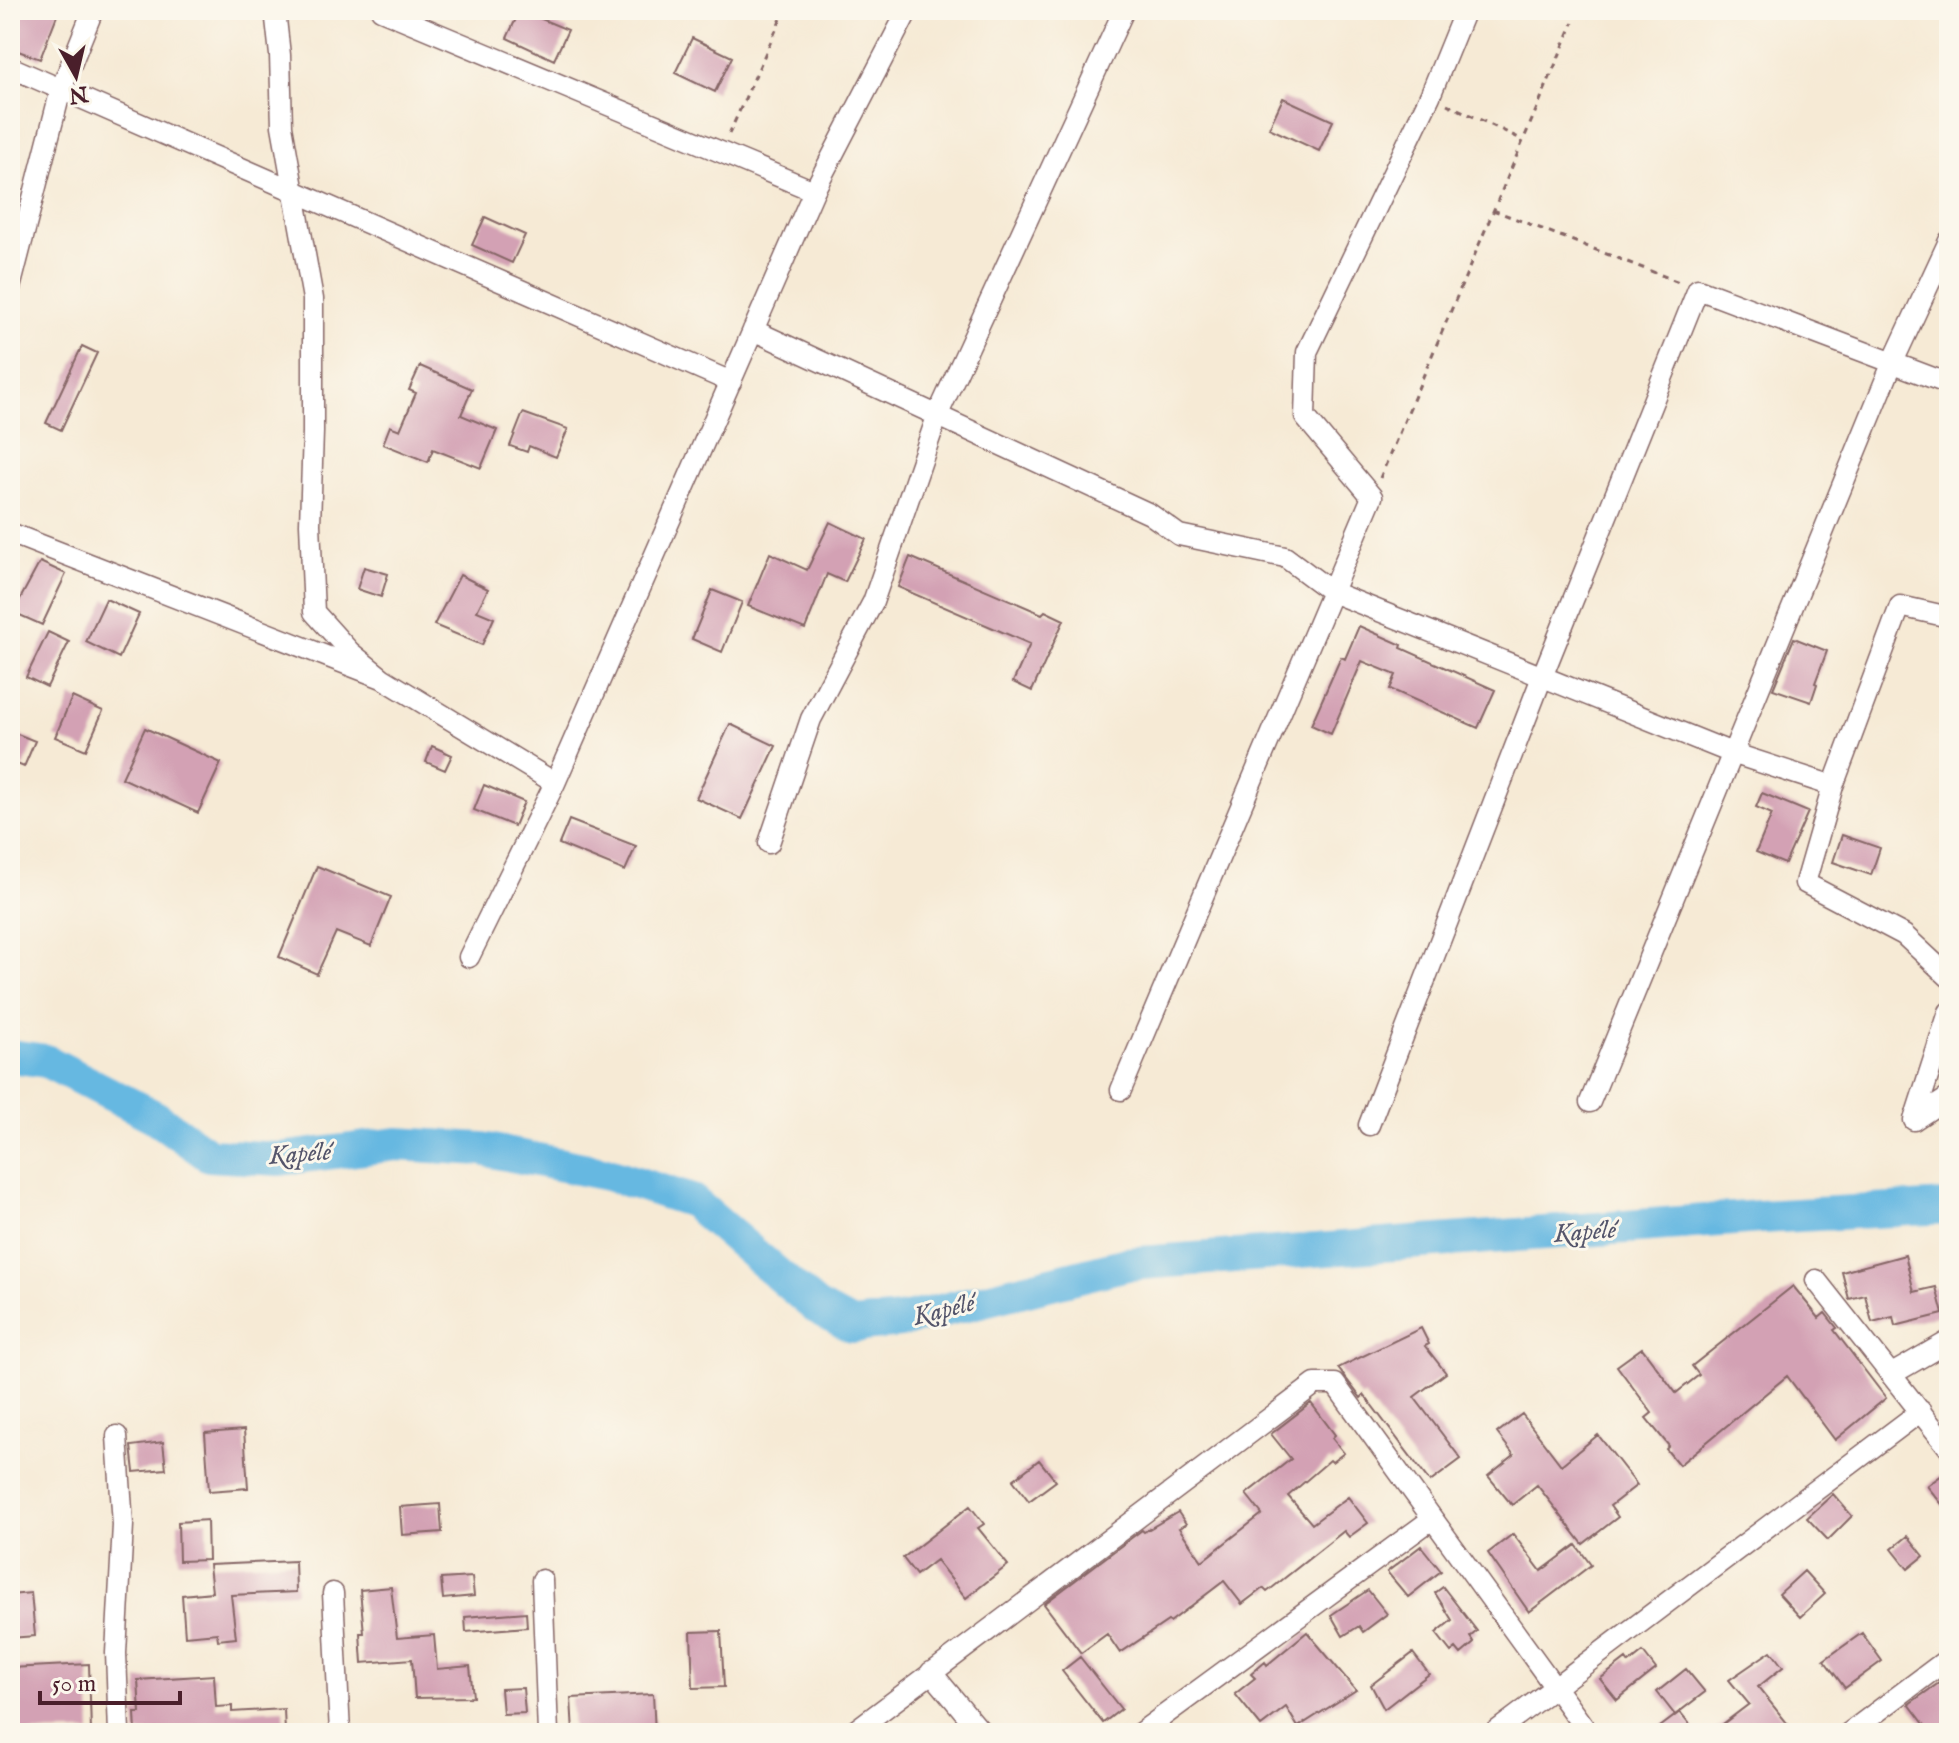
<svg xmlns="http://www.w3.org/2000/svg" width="1959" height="1743" font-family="'IM FELL English',serif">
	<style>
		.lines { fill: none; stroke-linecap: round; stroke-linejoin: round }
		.river { stroke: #66b8e1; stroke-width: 34 }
		.building { fill: #d3a1b4 }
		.minor-casing { stroke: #866666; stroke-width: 23 }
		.path { stroke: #866666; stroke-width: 3; stroke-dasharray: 6 6; stroke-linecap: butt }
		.minor { stroke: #fff; stroke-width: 20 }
		.labels { text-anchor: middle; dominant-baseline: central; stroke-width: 6; stroke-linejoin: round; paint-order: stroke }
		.water-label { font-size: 26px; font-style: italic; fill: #54556b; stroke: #fbf7ec }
	</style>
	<rect width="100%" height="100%" fill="#fbf7ec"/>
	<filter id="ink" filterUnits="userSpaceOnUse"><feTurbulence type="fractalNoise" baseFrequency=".0125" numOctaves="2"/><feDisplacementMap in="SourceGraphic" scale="16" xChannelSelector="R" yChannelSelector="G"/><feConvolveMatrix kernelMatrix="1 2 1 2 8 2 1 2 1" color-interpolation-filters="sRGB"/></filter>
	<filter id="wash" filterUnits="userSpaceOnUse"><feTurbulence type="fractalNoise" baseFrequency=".006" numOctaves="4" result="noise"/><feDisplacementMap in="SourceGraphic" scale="32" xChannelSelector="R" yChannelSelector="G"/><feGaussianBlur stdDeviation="1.8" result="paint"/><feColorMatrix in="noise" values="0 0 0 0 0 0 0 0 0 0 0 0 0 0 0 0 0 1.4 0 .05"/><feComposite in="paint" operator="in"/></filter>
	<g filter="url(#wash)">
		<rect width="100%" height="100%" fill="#f6ead5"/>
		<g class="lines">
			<path class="river" d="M10,1056l36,5 109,56 54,38 71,4 117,-15 85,5 126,25 84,27 124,106 36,19 48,-5 227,-57 633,-47 189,-10"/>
		</g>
		<g id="blocks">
			<path class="building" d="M20,10h39l-19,49 -30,-11v-12z
				M520,10l48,20 -14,30 -47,-22z
				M692,38l40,19 -17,35 -40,-19z
				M1283,98l50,23 -14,30 -50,-23z
				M485,217l40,18 -13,28 -40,-18z
				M82,346l15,7 -36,77 -15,-7z
				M420,366l52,23 -11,26 36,15 -16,38 -48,-19 -5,13 -45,-18 7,-18 10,4 16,-37 -7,-3z
				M523,413l45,16 -12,28 -27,-11 -2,6 -17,-6z
				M830,522l36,17 -21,43 -18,-8 -22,55 -57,-23 22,-53 37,17z
				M910,557l132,57 3,-3 19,9 -32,71 -19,-9 17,-38 -132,-57z
				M40,562l26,12 -24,51 -29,-13z
				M364,567l24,7 -7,23 -24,-8z
				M460,575l28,14 -11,22 17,7 -12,27 -48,-20z
				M712,590l30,12 -20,50 -30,-13z
				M106,599l33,15 -20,44 -33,-16z
				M1359,626l43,19 -1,3 94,42 -17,38 -88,-39 6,-14 -34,-14 -31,73 -20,-9 30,-68 4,2z
				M48,632l21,10 -22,45 -21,-10z
				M1794,638l33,13 -12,32 2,1 -6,18 -38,-13z
				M72,697l31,14 -17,39 -31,-13z
				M730,724l46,22 -34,73 -46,-21z
				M145,728l76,35 -23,50 -76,-35z
				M10,731l25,10 -11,26 -14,-6z
				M432,746l20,9 -7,15 -19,-8z
				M484,785l40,17 -10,24 -40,-16z
				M1762,793l46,19 -23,52 -29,-12 16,-38 -16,-7z
				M569,820l67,26 -11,25 -66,-27z
				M1842,835l38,13 -9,27 -38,-13z
				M317,866l74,31 -20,49 -35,-14 -19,42 -38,-17z
				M1905,1255l9,37 22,-5 7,27 -48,12 -2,-9 -21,5 -7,-27 -16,4 -7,-27z
				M1793,1286l26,32 6,-5 12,15 -3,2 52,68 -51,42 -48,-64 -108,89 -13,-16 3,-3 -23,-28 6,-5 -35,-47 25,-18 34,45 23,-18 -7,-9z
				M1421,1328l8,16 -4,2 21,27 -32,24 47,62 -31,23 -66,-87 -3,3 -23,-30z
				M1311,1403l24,32 -3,3 12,15 -12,9 -2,-2 -42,36 24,28 36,-27 20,26 -19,14 -5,-6 -77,61 -4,-4 -21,16 -18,-23 -54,41 -2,-1 -48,32 -13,-19 -26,19 -37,-49 98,-74 2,2 34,-20 8,12 -7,4 23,33 60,-47 -16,-20 45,-35 -20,-25z
				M1522,1414l39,51 37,-30 39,50 -27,21 8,11 -35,27 -46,-59 -25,20 -24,-29 26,-21 -17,-22z
				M244,1430l4,58 -39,3 -4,-58z
				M163,1442l3,27 -32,3 -3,-26z
				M1039,1460l17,21 -27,20 -16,-21z
				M1949,1470v43l-22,-27z
				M1833,1494l19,22 -24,24 -21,-22z
				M440,1504l2,28 -40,3 -2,-28z
				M970,1506l14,18 -6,4 30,37 -42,33 -30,-38 -20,15 -13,-17z
				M207,1520l1,40 -29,1 -1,-39z
				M1513,1534l28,37 35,-26 15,20 -62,47 -41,-59z
				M1908,1536l16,20 -16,13 -16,-20z
				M1421,1546l20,25 -33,26 -21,-25z
				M295,1561l1,31 -65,3 5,43 -18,2 -1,-7 -32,3 -3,-41 30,-3 -3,-27z
				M1804,1571l21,23 -25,23 -21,-23z
				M472,1577l2,19 -31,3 -2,-20z
				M391,1587l6,51 37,-3 3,34 33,-3 3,31 -58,1 -3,-39 -50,4 -2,-30h4l-4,-43z
				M1443,1587l34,44 -7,6 4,6 -13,11 -5,-6 -5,4 -15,-19 16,-13 -17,-27z
				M1368,1590l19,24 -24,18 -4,-6 -16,10 -12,-21z
				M31,1593l4,43 -25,2v-43z
				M526,1612l1,15 -61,5 -1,-15z
				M721,1631l3,56 -31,1 -2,-56z
				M1307,1632l49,58 -58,37 -12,-20 -25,19 -26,-32 20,-16 -4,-4 14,-12 2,3z
				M1862,1633l20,28 -37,27 -21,-28z
				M1771,1651l12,16 -25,20 37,46h-84l38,-29 -20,-24z
				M1643,1652l13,17 -39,31 -17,-21 26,-20 3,4z
				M1413,1653l16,21 -45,35 -13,-24z
				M1080,1657l41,52 -18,14 -41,-52z
				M89,1664l2,68 -81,1v-65z
				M1686,1669l19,23 -30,23 -18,-23z
				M214,1675l2,32 16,-1v6l52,-3 1,24h-149l-1,-20h5l-2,-33z
				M1949,1676v48l-12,9h-6l-22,-29z
				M523,1688l2,25 -22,1 -2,-25z
				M653,1694l2,39h-82l-2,-35z
				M1680,1712l17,21h-45z"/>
		</g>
	</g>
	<g filter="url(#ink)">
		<use href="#blocks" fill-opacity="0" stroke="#866666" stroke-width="2"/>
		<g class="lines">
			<g class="minor-casing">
				<path id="minor" d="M275,10l5,45 2,71 31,173v133l-3,92 4,88 36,40 32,26
					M381,10l433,181
					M10,67l721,315
					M10,288l51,-199 32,-79
					M753,330l397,184 29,21 106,22 47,35 400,161 101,33
					M10,533l372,145 173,105
					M1949,617l-49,-11 -67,180 -28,97 99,52 45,42
					M769,843l42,-124 62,-117 65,-188 186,-404
					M469,957l86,-174 259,-592 94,-181
					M1121,1090l251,-593 -67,-80 2,-65 123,-256 35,-86
					M1590,1102l302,-738 57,-123
					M1914,1120l35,-108
					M1914,1120l35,-23
					M1369,1125l173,-448 156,-388 251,95
					M1816,1280l133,168
					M1892,1374l57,-33
					M117,1436l6,89 -7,128 3,80
					M542,1580l6,153
					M333,1593l7,140
					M931,1672l51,61
					M852,1733l463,-349h20l253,349
					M1140,1733l292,-214
					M1494,1733l427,-322
					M1849,1733l100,-75"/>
			</g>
			<path class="path" d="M1447,104l76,36
				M729,134l56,-124
				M1493,210l186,72
				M1380,478l193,-455"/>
			<use href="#minor" class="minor"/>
		</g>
	</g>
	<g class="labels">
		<g class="water-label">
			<text transform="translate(300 1154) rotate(-4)">Kapélé</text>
			<text transform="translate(1585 1232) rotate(-4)">Kapélé</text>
			<text transform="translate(944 1310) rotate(-14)">Kapélé</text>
		</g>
	</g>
	<rect width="1959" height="1743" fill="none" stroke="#fbf7ec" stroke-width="40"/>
	<g transform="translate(76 76) rotate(172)" stroke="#fbf7ec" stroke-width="6" paint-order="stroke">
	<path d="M0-6L14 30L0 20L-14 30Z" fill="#4a1f2b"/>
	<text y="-12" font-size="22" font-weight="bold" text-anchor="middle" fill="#4a1f2b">N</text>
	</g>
	<path d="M40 1691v12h140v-12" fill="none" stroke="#4a1f2b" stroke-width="4"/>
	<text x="52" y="1691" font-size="24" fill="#4a1f2b" stroke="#fbf7ec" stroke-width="6" paint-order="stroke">50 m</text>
</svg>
